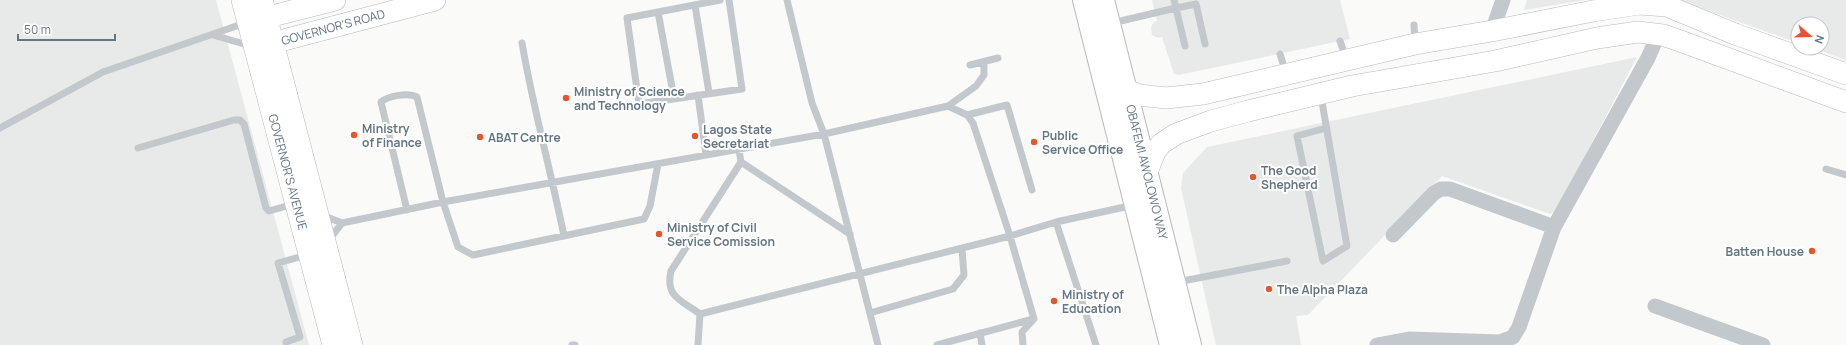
<svg xmlns="http://www.w3.org/2000/svg" width="1846" height="345" font-family="Manrope,sans-serif">
	<style>
		.built { fill: #e8e9e9 }
		.lines { fill: none; stroke-linecap: round; stroke-linejoin: round }
		.secondary-casing { stroke: #b3babf; stroke-width: 22 }
		.primary-casing { stroke: #b5babe; stroke-width: 24 }
		.lane { stroke: #c3c8cc; stroke-width: 7 }
		.street { stroke: #c3c8cc; stroke-width: 15 }
		.secondary { stroke: #fff; stroke-width: 21 }
		.primary { stroke: #fff; stroke-width: 22 }
		.poi-dot { fill: #e4572e; stroke: #fff; stroke-width: 1.5 }
		.labels { text-anchor: middle; dominant-baseline: central; stroke-width: 4; stroke-linejoin: round; paint-order: stroke }
		.street-label { font-size: 12px; fill: #657683; stroke: #fff }
		.poi-label { font-size: 12px; font-weight: bold; fill: #657683; stroke: #fff; text-anchor: start }
	</style>
	<rect width="100%" height="100%" fill="#fafaf8"/>
	<path class="built" d="M0,0h216l93,345h-309z
		M1152,0h188l10,39 -171,36 -5,-1 -12,-37 -4,1 -6,-3 -1,-8 3,-5 3,-1z
		M1527,0h59l-62,10z
		M1678,0h168v60l-33,-12h9v-24h-24v19z
		M1637,57l-81,154 -6,3 -108,-38 -134,139 -12,1 5,29h-85l-35,-157 2,-15 24,-26z"/>
	<g class="lines">
		<g class="secondary-casing">
			<path id="secondary" d="M242,0l91,345
				M262,0l90,345
				M252,21l83,-21
				M261,46l174,-46
				M1127,90l12,5 27,3 37,-4 212,-50 77,-13 101,-20 46,-7 28,2 68,28 111,40
				M1147,172l8,-20 6,-8 15,-10 35,-13 37,-10 104,-25 143,-25 102,-23 41,-6 25,3 20,7 163,60"/>
		</g>
		<g class="primary-casing">
			<path id="primary" d="M1084,0l87,345
				M1103,0l87,345"/>
		</g>
		<path class="lane" d="M720,0l-93,18 12,86 103,-15 -13,-89
			M787,0l25,103 12,31 54,211
			M1174,0l2,8 20,-4 9,40
			M695,5l14,88
			M658,12l16,86
			M1112,23l64,-15 9,38
			M1414,25l1,18
			M213,35l38,11
			M1340,41l6,17
			M522,43c11,65 29,128 42,193
			M1280,54l6,19
			M970,65l28,-7
			M698,95l8,60
			M1321,96l26,150 -24,15 -26,-125 29,-8
			M948,106l28,-20 8,-11v-13
			M967,115l40,-10 25,85
			M0,128l103,-56 142,-49
			M138,148l96,-28h6l4,4 22,84 3,3 25,-7
			M741,162l109,72
			M1826,169l20,6
			M407,210l-26,-108c7,-6 27,-10 36,-5l26,105 15,45 15,8 171,-36 6,-13 8,-42
			M322,215l20,8 101,-21 381,-68 124,-28 19,9 6,8 37,113 24,83 -12,13 1,13
			M1056,222l40,123
			M328,241l14,-18
			M1177,282l110,-21
			M870,313l83,-24 11,-14 -2,-26
			M700,314l310,-78 46,-14 78,-17
			M700,314c-19,-14 -35,-17 -29,-43l70,-109 -2,-12
			M980,333l2,12
			M286,342l14,-5 -22,-74 29,-8
			M572,345h3
			M698,345l2,-31
			M937,345l96,-26"/>
		<path class="street" d="M1492,31l11,-31
			M1393,235l41,-42 7,-4h9l104,38
			M1655,306l108,39
			M1377,345l32,-6 91,3 13,-5 6,-10 35,-100 94,-169 10,-23"/>
		<use href="#secondary" class="secondary"/>
		<use href="#primary" class="primary"/>
	</g>
	<g class="poi-dot">
		<circle cx="566" cy="98" r="4"/>
		<circle cx="354" cy="135" r="4"/>
		<circle cx="695" cy="136" r="4"/>
		<circle cx="480" cy="137" r="4"/>
		<circle cx="1034" cy="142" r="4"/>
		<circle cx="1253" cy="177" r="4"/>
		<circle cx="659" cy="234" r="4"/>
		<circle cx="1812" cy="251" r="4"/>
		<circle cx="1269" cy="289" r="4"/>
		<circle cx="1054" cy="301" r="4"/>
	</g>
	<g class="labels">
		<g class="street-label">
			<text transform="translate(333 27) rotate(-15)">GOVERNOR'S ROAD</text>
			<text transform="translate(288 172) rotate(75)">GOVERNOR'S AVENUE</text>
			<text transform="translate(1147 172) rotate(76)">OBAFEMI AWOLOWO WAY</text>
		</g>
		<g class="poi-label">
			<text x="574" y="91">Ministry of Science<tspan x="574" dy="14">and Technology</tspan></text>
			<text x="362" y="128">Ministry<tspan x="362" dy="14">of Finance</tspan></text>
			<text x="703" y="129">Lagos State<tspan x="703" dy="14">Secretariat</tspan></text>
			<text x="1042" y="135">Public<tspan x="1042" dy="14">Service Office</tspan></text>
			<text x="488" y="137">ABAT Centre</text>
			<text x="1261" y="170">The Good<tspan x="1261" dy="14">Shepherd</tspan></text>
			<text x="667" y="227">Ministry of Civil<tspan x="667" dy="14">Service Comission</tspan></text>
			<text x="1804" y="251" text-anchor="end">Batten House</text>
			<text x="1277" y="289">The Alpha Plaza</text>
			<text x="1062" y="294">Ministry of<tspan x="1062" dy="14">Education</tspan></text>
		</g>
	</g>
	<g transform="translate(1810 36) rotate(110)"><circle r="19" fill="#ffffff" stroke="#c1c8cd"/>
	<path d="M0-3L7 15L0 10L-7 15Z" fill="#e4572e"/>
	<text y="-6" font-size="11" font-weight="bold" text-anchor="middle" fill="#657683">N</text>
	</g>
	<path d="M18 34v6h97v-6" fill="none" stroke="#657683" stroke-width="2"/>
	<text x="24" y="34" font-size="12" fill="#657683" stroke="#ffffff" stroke-width="3" paint-order="stroke">50 m</text>
</svg>
